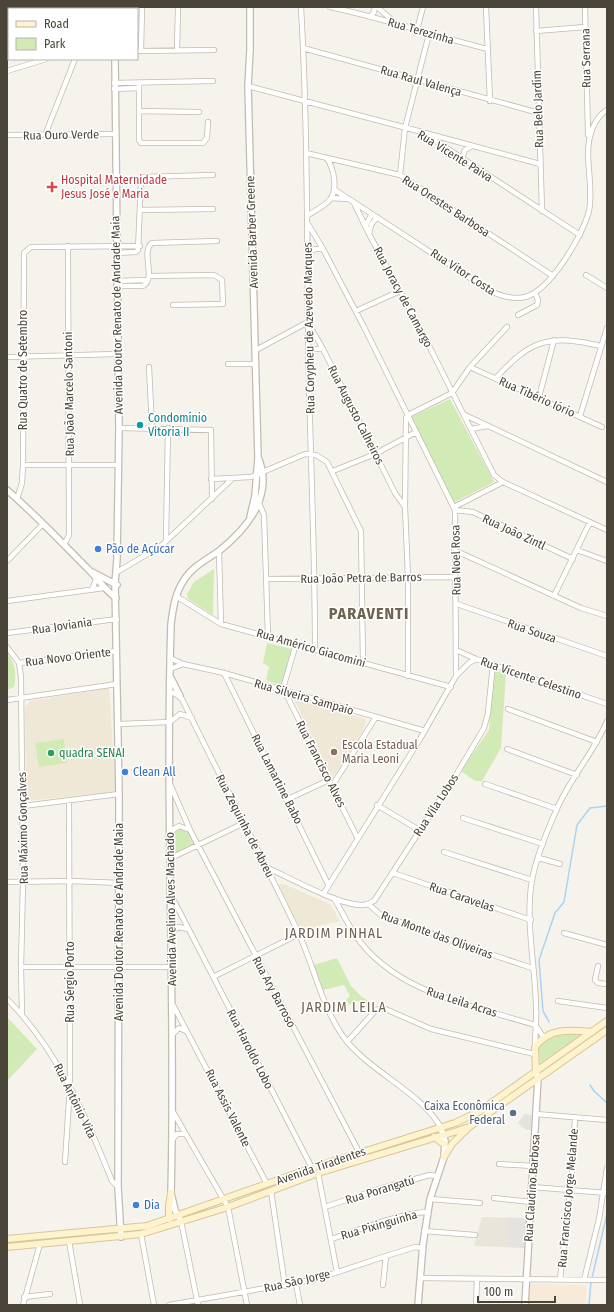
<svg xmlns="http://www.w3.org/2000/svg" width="614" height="1312" font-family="'Fira Sans Condensed',sans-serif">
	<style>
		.residential { fill: #eae5da }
		.commercial { fill: #f7ead8 }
		.education { fill: #efe8d6 }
		.green { fill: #d2eab5 }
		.parking { fill: #e5e3e0 }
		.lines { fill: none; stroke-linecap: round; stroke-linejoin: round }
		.stream { stroke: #a9d4f2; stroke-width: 1.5 }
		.minor-casing { stroke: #c2bbae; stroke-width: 6 }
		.tertiary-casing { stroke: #c2bbae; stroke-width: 8 }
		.secondary-casing { stroke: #d6c79b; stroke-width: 8 }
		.minor { stroke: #fff; stroke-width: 4.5 }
		.tertiary { stroke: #fff; stroke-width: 5.5 }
		.secondary { stroke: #fff3cd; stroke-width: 6 }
		.health-dot { fill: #e0444e; stroke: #fff; stroke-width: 1.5 }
		.culture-dot { fill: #0f9aa8; stroke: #fff; stroke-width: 1.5 }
		.shop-dot { fill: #3f7fe0; stroke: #fff; stroke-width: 1.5 }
		.education-dot { fill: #8d6e63; stroke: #fff; stroke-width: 1.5 }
		.leisure-dot { fill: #2e9e5b; stroke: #fff; stroke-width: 1.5 }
		.service-dot { fill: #5c6f8a; stroke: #fff; stroke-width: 1.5 }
		.labels { text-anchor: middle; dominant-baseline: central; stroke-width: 3; stroke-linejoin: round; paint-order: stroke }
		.street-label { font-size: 12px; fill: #4b4439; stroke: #fff }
		.health-label { font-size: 12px; fill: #be3a42; stroke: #fff; text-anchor: start }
		.culture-label { font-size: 12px; fill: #0d838f; stroke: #fff; text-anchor: start }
		.shop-label { font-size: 12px; fill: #366cbe; stroke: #fff; text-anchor: start }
		.education-label { font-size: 12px; fill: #785e54; stroke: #fff; text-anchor: start }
		.leisure-label { font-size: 12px; fill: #27864d; stroke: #fff; text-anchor: start }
		.service-label { font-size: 12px; fill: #4e5e75; stroke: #fff; text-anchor: end }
		.quarter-label { font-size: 14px; letter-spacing: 1px; fill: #6e6250; stroke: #fff }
		.district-label { font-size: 16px; font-weight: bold; letter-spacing: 1px; fill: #6e6250; stroke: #fff }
	</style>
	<rect width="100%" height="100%" fill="#f6f3ec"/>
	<path class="residential" d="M482,1217l45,1 -2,30 -51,-2z"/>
	<path class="commercial" d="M530,1284l57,1 -2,20h-57v-19z"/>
	<path class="education" d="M109,688l7,104 -90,9 -1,-93 5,-7z
		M293,697l73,22 -2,10 -30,47h-3z
		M279,884h5l46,20 10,17 -39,9 -23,-43z"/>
	<path class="green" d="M450,399l44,83 -41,21 -42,-86z
		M214,569l-1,46 -25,-16 -1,-5 7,-12z
		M267,643l25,6 -10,37 -16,-6 3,-13 -6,-4z
		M7,653c8,9 10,22 7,34l-7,3z
		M494,671l12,2 -5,75 -19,33h-7l-14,-10 28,-41z
		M64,739l3,24 -28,4 -4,-24z
		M180,828l10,3 8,16 -25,10 -1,-22z
		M337,958l14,28 11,11 13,7 -5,6 -11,-9h-3l-7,4 -3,-5 4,-4 -6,-11 -21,5 -9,-25z
		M7,1017l30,32 -30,32z
		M561,1034h17l3,2 -41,27 -1,-15 6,-7z"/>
	<path class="parking" d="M524,1114l8,1 -1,15h-5l-8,-7z
		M508,1218h19l-2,21h-4v5h4v4l-17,-1z"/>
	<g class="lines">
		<path class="stream" d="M549,1022l-6,-11 -4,-51 16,-47 9,-11 13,-77 13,-17 17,-2
			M590,1085l4,6 13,12
			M592,1278l15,-64
			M589,1305l2,-23"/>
		<g class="minor-casing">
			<path id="minor" d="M63,7l1,2
				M301,7c6,105 6,211 7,316 1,109 7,217 7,326
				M330,7c53,11 105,29 158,42
				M377,7l16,14
				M486,7l4,94
				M536,7l6,204
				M585,7l3,128
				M370,17l4,-5 1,-5
				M417,30l6,-23
				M536,31l49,-4
				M303,48l236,65
				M177,50l1,-43
				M137,51l77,-1
				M141,51l1,-44
				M7,71l39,-12
				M114,83l99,-2
				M139,83v57l2,3h62l4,-5 1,-16
				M248,86l174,46 158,103
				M114,89l25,-1
				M139,111l60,1
				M425,133l115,31
				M7,135l107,-1
				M45,135l30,-76
				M306,153l94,22 153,101
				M462,159l3,-9 7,-4
				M400,175l5,-47 24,-94
				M335,190l155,101c11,5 23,9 35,6 25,-6 58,-62 64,-86 6,-30 -9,-60 6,-88 3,-5 6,-10 12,-13
				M332,198l15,1
				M354,203l15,31 50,92 75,149 9,7 104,48
				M140,210l73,-1
				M308,215c17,-10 29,-14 26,-37 -1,-8 -3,-13 -7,-20
				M308,224l15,25 41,78 91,183 1,166 -36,63 -96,154
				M365,226l7,-12
				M369,234l2,-9 6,-8
				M116,253l20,-1 2,-2 3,-70 1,-3 71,-2
				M308,253l7,-4h8
				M586,275l21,13
				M149,276l65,-1 8,5 1,24 -50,1
				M116,281l31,-1
				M116,286h27c14,-8 -3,-34 9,-43l65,-2
				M356,311l44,-20
				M518,315l19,-10 1,-5 -3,-7
				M308,323l15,26 72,144 10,14
				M308,349h15
				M256,350l52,-28
				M7,357l110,-3
				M228,364h28
				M149,367l3,61
				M470,367l132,60
				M496,378c35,-39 54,-44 105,-32
				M539,397l15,-57
				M465,415l142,67
				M580,416l27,-88
				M119,428l92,2 1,69
				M471,429l17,-3
				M23,465h95
				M333,471l42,-17 41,-22
				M211,479l40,-2 54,-23 11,1 11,7 34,69 2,132
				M17,499l5,-16 1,-18 1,-212 7,-6 109,-1
				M259,503l5,12 4,121
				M454,507l49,-25
				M455,510l18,2 100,47
				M166,540l2,-112
				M64,545l5,-10 -1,-289
				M454,550l127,58 26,8
				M577,550l30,11
				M219,551l2,73
				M7,561l36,-37
				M117,572l44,-26 72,-68
				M266,579l189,-2
				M92,590l4,-11
				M176,596l45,28 230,63
				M554,596l36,-74
				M7,601l97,-13
				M457,604l150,52
				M7,633l110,-14
				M296,644l-12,41 1,7 72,145
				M7,647l12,16 2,14 2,205 -2,85 1,47
				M456,650l20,9 131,45
				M170,658l13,6 41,9 201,58
				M19,663l98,-12
				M170,669l13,-5
				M224,673l104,211
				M408,676v-99l-3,-70 1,-89 2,-3 44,-22 18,-26 37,-40
				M456,676l13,-13 7,-4
				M170,692l6,2 6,5c38,78 79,155 116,233 16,34 23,72 44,103 25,36 80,57 99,93
				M7,700l110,-16
				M508,709l89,33
				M119,724l51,-2 10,-8 12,4
				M507,749l70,26
				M170,784l20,46 169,322
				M485,784l72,25
				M332,786l44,-69
				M288,799l41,-19
				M377,805l42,25
				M23,806l96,-12
				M463,818l80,26
				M170,834l4,-5 5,-3 11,4
				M444,852l88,28
				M171,858l73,-35
				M539,858l21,6
				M266,867c24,11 72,38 96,38 5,0 8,-2 12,-4l82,-126 28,-47 4,-15 5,-49
				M393,873l138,47
				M7,882l64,-1 49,2
				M171,895l141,273
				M334,898c7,12 13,25 21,37 41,59 117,70 180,90
				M368,904l13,11 85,31 66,22
				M171,933l7,-6 10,2
				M564,933l43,12
				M598,966l-3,14 3,3 9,1
				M21,967h151
				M213,977l86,-43
				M7,999c50,50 79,117 105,182l6,6
				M558,1001l49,7
				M172,1003l95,181
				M536,1026l8,12
				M173,1034l6,-6 7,3
				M347,1042l29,-32 7,-2 48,21 103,25
				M535,1047c0,-14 2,-28 1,-42 -1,-41 -11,-84 -4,-125 4,-21 15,-49 24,-69 13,-32 38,-58 51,-90
				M172,1110l56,97 19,98
				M536,1114l71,6
				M173,1139l4,-5h8
				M65,1162l5,-76 -1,-285
				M499,1164l34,2
				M318,1173l19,99
				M532,1187l75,6
				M271,1191l14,95
				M494,1198l37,4
				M430,1199l50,4
				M325,1207l57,-19 48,-13 6,1
				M181,1221l17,84
				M424,1231l51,4
				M141,1234l13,71
				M331,1239c28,-9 68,-26 97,-27
				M69,1241l11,64
				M420,1278l187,2
				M560,1279l12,-106 3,-56
				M584,1280l15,-61 8,-51
				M296,1284l4,21
				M383,1285l3,-29
				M24,1297l26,-3
				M23,1305l17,-61
				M169,1305l148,-26 69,-23 29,-9 8,1
				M476,1305l1,-26"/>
		</g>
		<g class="tertiary-casing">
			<path id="tertiary" d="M114,7v2
				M250,7v43l-2,36 10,371 -3,39 -5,21
				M115,59l4,369 -2,131 -2,24 4,211 -1,393 3,50
				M7,490c29,25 55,53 82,80 9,9 16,20 27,28
				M92,572l25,13
				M171,678l9,18
				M180,1219l-5,-9 -4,-17c5,-189 -6,-379 0,-569 2,-15 4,-31 13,-44 8,-13 22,-20 35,-29 29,-23 55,-56 39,-94
				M418,1305l5,-61 7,-45 14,-42 1,-16 -4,-13
				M525,1305l11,-193 2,-34 -2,-7"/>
		</g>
		<g class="secondary-casing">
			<path id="secondary" d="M536,1071l-1,-24c14,-20 36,-17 57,-15
				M434,1137l10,7
				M444,1157l8,-13 15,-15
				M169,1219v-13l2,-13
				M7,1239l140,-13 165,-58 143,-45 25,-12 127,-90
				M7,1247l134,-13 87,-27 90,-34 139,-42 12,-4 138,-97"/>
		</g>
		<use href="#minor" class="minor"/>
		<use href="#tertiary" class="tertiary"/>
		<use href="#secondary" class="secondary"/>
	</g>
	<path class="health-dot" d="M50 181h4v4h4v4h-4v4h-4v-4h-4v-4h4z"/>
	<circle class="culture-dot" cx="140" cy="425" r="4"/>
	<g class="shop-dot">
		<circle cx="98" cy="549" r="4"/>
		<circle cx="125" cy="772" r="4"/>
		<circle cx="136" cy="1205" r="4"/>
	</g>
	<circle class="education-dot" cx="334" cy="752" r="4"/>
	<circle class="leisure-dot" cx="51" cy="753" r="4"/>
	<circle class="service-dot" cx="513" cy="1113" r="4"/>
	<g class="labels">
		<g class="street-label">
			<text transform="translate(421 31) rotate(16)">Rua Terezinha</text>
			<text transform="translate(586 58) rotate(-91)">Rua Serrana</text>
			<text transform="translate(421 81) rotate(16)">Rua Raul Valença</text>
			<text transform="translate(538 109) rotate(-92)">Rua Belo Jardim</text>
			<text transform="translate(61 135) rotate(-1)">Rua Ouro Verde</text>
			<text transform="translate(455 156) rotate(32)">Rua Vicente Paiva</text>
			<text transform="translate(446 206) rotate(33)">Rua Orestes Barbosa</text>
			<text transform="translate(252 232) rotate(-92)">Avenida Barber Greene</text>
			<text transform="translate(463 272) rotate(33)">Rua Vitor Costa</text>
			<text transform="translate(403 297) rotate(62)">Rua Joracy de Camargo</text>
			<text transform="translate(117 315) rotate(-91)">Avenida Doutor Renato de Andrade Maia</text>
			<text transform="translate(309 328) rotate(-91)">Rua Corypheu de Azevedo Marques</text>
			<text transform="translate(23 370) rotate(-90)">Rua Quatro de Setembro</text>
			<text transform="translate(69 394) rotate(-91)">Rua João Marcelo Santoni</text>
			<text transform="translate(537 397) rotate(24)">Rua Tibério Iório</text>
			<text transform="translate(356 415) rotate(63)">Rua Augusto Calheiros</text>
			<text transform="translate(514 532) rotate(25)">Rua João Zintl</text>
			<text transform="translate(456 560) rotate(-91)">Rua Noel Rosa</text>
			<text transform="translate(361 578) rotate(-1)">Rua João Petra de Barros</text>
			<text transform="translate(62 626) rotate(-8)">Rua Joviania</text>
			<text transform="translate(532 631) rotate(19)">Rua Souza</text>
			<text transform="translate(311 648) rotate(16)">Rua Américo Giacomini</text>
			<text transform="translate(68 657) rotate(-7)">Rua Novo Oriente</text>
			<text transform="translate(531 678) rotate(19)">Rua Vicente Celestino</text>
			<text transform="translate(304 697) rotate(16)">Rua Silveira Sampaio</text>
			<text transform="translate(321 764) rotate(63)">Rua Francisco Alves</text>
			<text transform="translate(277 779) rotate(63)">Rua Lamartine Babo</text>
			<text transform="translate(436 805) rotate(-57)">Rua Vila Lobos</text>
			<text transform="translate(245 826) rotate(63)">Rua Zequinha de Abreu</text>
			<text transform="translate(23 828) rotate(-91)">Rua Máximo Gonçalves</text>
			<text transform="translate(462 897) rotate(19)">Rua Caravelas</text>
			<text transform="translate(171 909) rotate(-91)">Avenida Avelino Alves Machado</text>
			<text transform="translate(119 922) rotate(-90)">Avenida Doutor Renato de Andrade Maia</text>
			<text transform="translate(437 935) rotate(20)">Rua Monte das Oliveiras</text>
			<text transform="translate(70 982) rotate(-90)">Rua Sérgio Porto</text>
			<text transform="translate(274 992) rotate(62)">Rua Ary Barroso</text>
			<text transform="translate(462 1002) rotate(18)">Rua Leila Acras</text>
			<text transform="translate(250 1049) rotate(63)">Rua Haroldo Lobo</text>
			<text transform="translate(75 1101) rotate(64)">Rua Antônio Vita</text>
			<text transform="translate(228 1108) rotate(63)">Rua Assis Valente</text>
			<text transform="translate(321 1166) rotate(-19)">Avenida Tiradentes</text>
			<text transform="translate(532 1188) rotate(-86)">Rua Claudino Barbosa</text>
			<text transform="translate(380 1190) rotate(-17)">Rua Porangatú</text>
			<text transform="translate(568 1198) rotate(-85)">Rua Francisco Jorge Melande</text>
			<text transform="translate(379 1225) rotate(-16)">Rua Pixinguinha</text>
			<text transform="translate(297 1281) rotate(-13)">Rua São Jorge</text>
		</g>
		<g class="health-label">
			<text x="61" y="180">Hospital Maternidade<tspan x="61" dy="14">Jesus José e Maria</tspan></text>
		</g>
		<g class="culture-label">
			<text x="148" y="418">Condomínio<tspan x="148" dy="14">Vitoria II</tspan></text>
		</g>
		<g class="shop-label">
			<text x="106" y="549">Pão de Açúcar</text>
			<text x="133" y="772">Clean All</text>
			<text x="144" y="1205">Dia</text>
		</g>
		<g class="education-label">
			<text x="342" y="745">Escola Estadual<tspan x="342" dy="14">Maria Leoni</tspan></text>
		</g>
		<g class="leisure-label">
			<text x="59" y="753">quadra SENAI</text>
		</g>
		<g class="service-label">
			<text x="505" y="1106">Caixa Econômica<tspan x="505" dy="14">Federal</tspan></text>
		</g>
		<g class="quarter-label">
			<text x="334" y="933">JARDIM PINHAL</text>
			<text x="344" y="1007">JARDIM LEILA</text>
		</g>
		<g class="district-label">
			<text x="369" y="613">PARAVENTI</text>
		</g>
	</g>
	<rect width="614" height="1312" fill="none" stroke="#4b4439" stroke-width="16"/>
	<rect x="8" y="8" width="130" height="52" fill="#ffffff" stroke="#b7b4b0"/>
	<rect x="16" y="21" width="20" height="6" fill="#fff3cd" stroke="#b7b4b0"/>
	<text x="44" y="28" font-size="12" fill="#4b4439">Road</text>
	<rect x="16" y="38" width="20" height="12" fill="#d2eab5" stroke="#b7b4b0"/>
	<text x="44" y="48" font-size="12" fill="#4b4439">Park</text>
	<path d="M478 1296v6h77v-6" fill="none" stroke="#4b4439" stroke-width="2"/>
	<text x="484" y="1296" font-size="12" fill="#4b4439" stroke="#ffffff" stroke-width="3" paint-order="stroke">100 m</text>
</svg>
